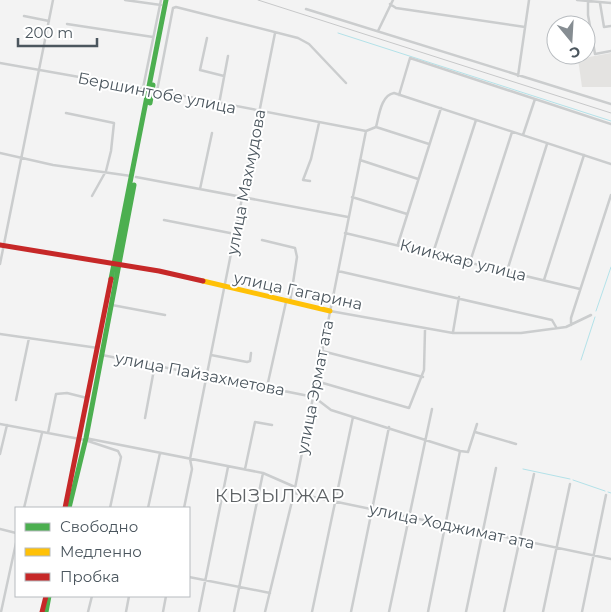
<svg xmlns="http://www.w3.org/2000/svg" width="611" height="612" font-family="Montserrat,sans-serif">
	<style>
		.commercial { fill: #e4e3e1 }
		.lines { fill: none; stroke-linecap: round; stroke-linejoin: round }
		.stream { stroke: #b3e2e9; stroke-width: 1 }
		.street { stroke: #cbcdce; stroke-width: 2.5 }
		.fast { stroke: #4caf50; stroke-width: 5 }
		.slow { stroke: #ffc107; stroke-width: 5 }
		.jam { stroke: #c62828; stroke-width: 5 }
		.rail { stroke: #c7c8c9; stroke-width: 1 }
		.labels { text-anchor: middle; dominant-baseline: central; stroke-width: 4; stroke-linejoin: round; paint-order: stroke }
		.street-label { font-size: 16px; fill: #4b565e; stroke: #fff }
		.quarter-label { font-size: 19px; letter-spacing: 1px; fill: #5f6366; stroke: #fff }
	</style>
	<rect width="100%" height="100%" fill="#f3f3f3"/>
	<path class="commercial" d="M611,53v34h-29l-4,-28z"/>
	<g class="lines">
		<path class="stream" d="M338,33l273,88
			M596,311l15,-44
			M581,360l14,-43
			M523,469l47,10
			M573,480l32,11
			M608,492l3,1"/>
		<path class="street" d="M125,0l36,5
			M577,0l34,3
			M588,2v13l7,39 16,-3
			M600,3l4,24 7,-1
			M390,4l6,4 129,19
			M306,9l305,95
			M24,16l25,5
			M67,24l86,13
			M378,31l15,-31
			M207,38l-7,32 24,6
			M0,63l147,26
			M518,76l11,-76
			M143,88l18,-88
			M153,90l213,41 10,-4 53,17
			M157,91l16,-83 3,-1 122,31 11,6 37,39
			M399,95l11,-37 201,66
			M219,104l9,-48
			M66,113l48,10 -3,28 -5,20 -14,25
			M376,127c3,-11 5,-32 18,-34l217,71
			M523,135l12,-36
			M0,153l53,12 78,11
			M360,160l58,19
			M136,177l212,40
			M310,181l-7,-1 8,-21 8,-36
			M200,189l12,-56
			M352,197l55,17
			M164,220l71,14
			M345,233l235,56
			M262,240l33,8 2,9 -7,45
			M398,244l43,-136
			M433,253l43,-133
			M470,262l42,-130
			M0,264l53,-264
			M338,271l214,49 4,7
			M507,271l40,-127
			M544,280l40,-125
			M112,305l53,10
			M330,311l123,22h68l45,-6 25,-12
			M571,325v-7l40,-123
			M453,332l6,-35
			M0,334l98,14
			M322,351l101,26
			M102,355l212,42 17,13 129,41 8,1 9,-28
			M211,355l36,7 3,-1 1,-8
			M316,381l93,27 15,-38 1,-40
			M267,387l19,-85
			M16,400l13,-62
			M145,418l10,-54
			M0,424l85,16 33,11 3,6 -11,51
			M475,432l41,12
			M48,433l8,-39 11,-1 20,5
			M85,438l178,35 32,14
			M0,454l7,-29
			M245,469l10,-47 17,3
			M294,493l317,66
			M24,508l18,-75
			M148,508l12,-55
			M184,508l8,-39 -2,-10 85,-426
			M0,529l16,4
			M189,577l81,16
			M1,612l15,-69
			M88,612l4,-16
			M126,612l3,-16
			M163,612l3,-16
			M199,612l29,-145
			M234,612l29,-139
			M265,612l29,-119 72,-362
			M312,612l41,-195
			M351,612l38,-185
			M389,612l43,-203
			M428,612l32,-161
			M466,612l30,-144
			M504,612l30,-138
			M543,612l27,-128
			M582,612l24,-117"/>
		<path class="fast" d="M150,103l3,-18
			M111,279l55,-279
			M69,508l17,-70 48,-253
			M46,612l3,-16"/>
		<path class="slow" d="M203,281l127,30"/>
		<path class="jam" d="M0,245l159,26 44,10
			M65,508l46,-229
			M42,612l4,-16"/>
		<path class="rail" d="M258,0l353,113"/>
	</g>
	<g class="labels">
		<g class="street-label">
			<text transform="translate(157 93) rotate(11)">Бершинтобе улица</text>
			<text transform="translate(246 182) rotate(-79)">улица Махмудова</text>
			<text transform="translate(463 260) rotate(14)">Киикжар улица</text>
			<text transform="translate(298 291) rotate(12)">улица Гагарина</text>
			<text transform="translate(200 374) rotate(11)">улица Пайзахметова</text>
			<text transform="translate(315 387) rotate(-79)">улица Эрмат ата</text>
			<text transform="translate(452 526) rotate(12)">улица Ходжимат ата</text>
		</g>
		<g class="quarter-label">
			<text x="280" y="495">КЫЗЫЛЖАР</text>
		</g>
	</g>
	<rect x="15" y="507" width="175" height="90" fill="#ffffff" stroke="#b7bbbf"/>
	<rect x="25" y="523" width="25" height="8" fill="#4caf50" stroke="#b7bbbf"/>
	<text x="60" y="532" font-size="15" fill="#4b565e">Свободно</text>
	<rect x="25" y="548" width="25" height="8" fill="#ffc107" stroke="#b7bbbf"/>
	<text x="60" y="557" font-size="15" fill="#4b565e">Медленно</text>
	<rect x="25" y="573" width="25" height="8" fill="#c62828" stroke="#b7bbbf"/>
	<text x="60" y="582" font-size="15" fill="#4b565e">Пробка</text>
	<g transform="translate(571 40) rotate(162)"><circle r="24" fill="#ffffff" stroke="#b7bbbf"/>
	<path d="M0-4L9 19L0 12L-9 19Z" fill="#868d92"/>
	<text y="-8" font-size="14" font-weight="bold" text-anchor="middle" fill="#4b565e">С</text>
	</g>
	<path d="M18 38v8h79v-8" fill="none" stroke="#4b565e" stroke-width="2.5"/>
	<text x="25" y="38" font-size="15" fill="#4b565e" stroke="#ffffff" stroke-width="4" paint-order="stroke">200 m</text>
</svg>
